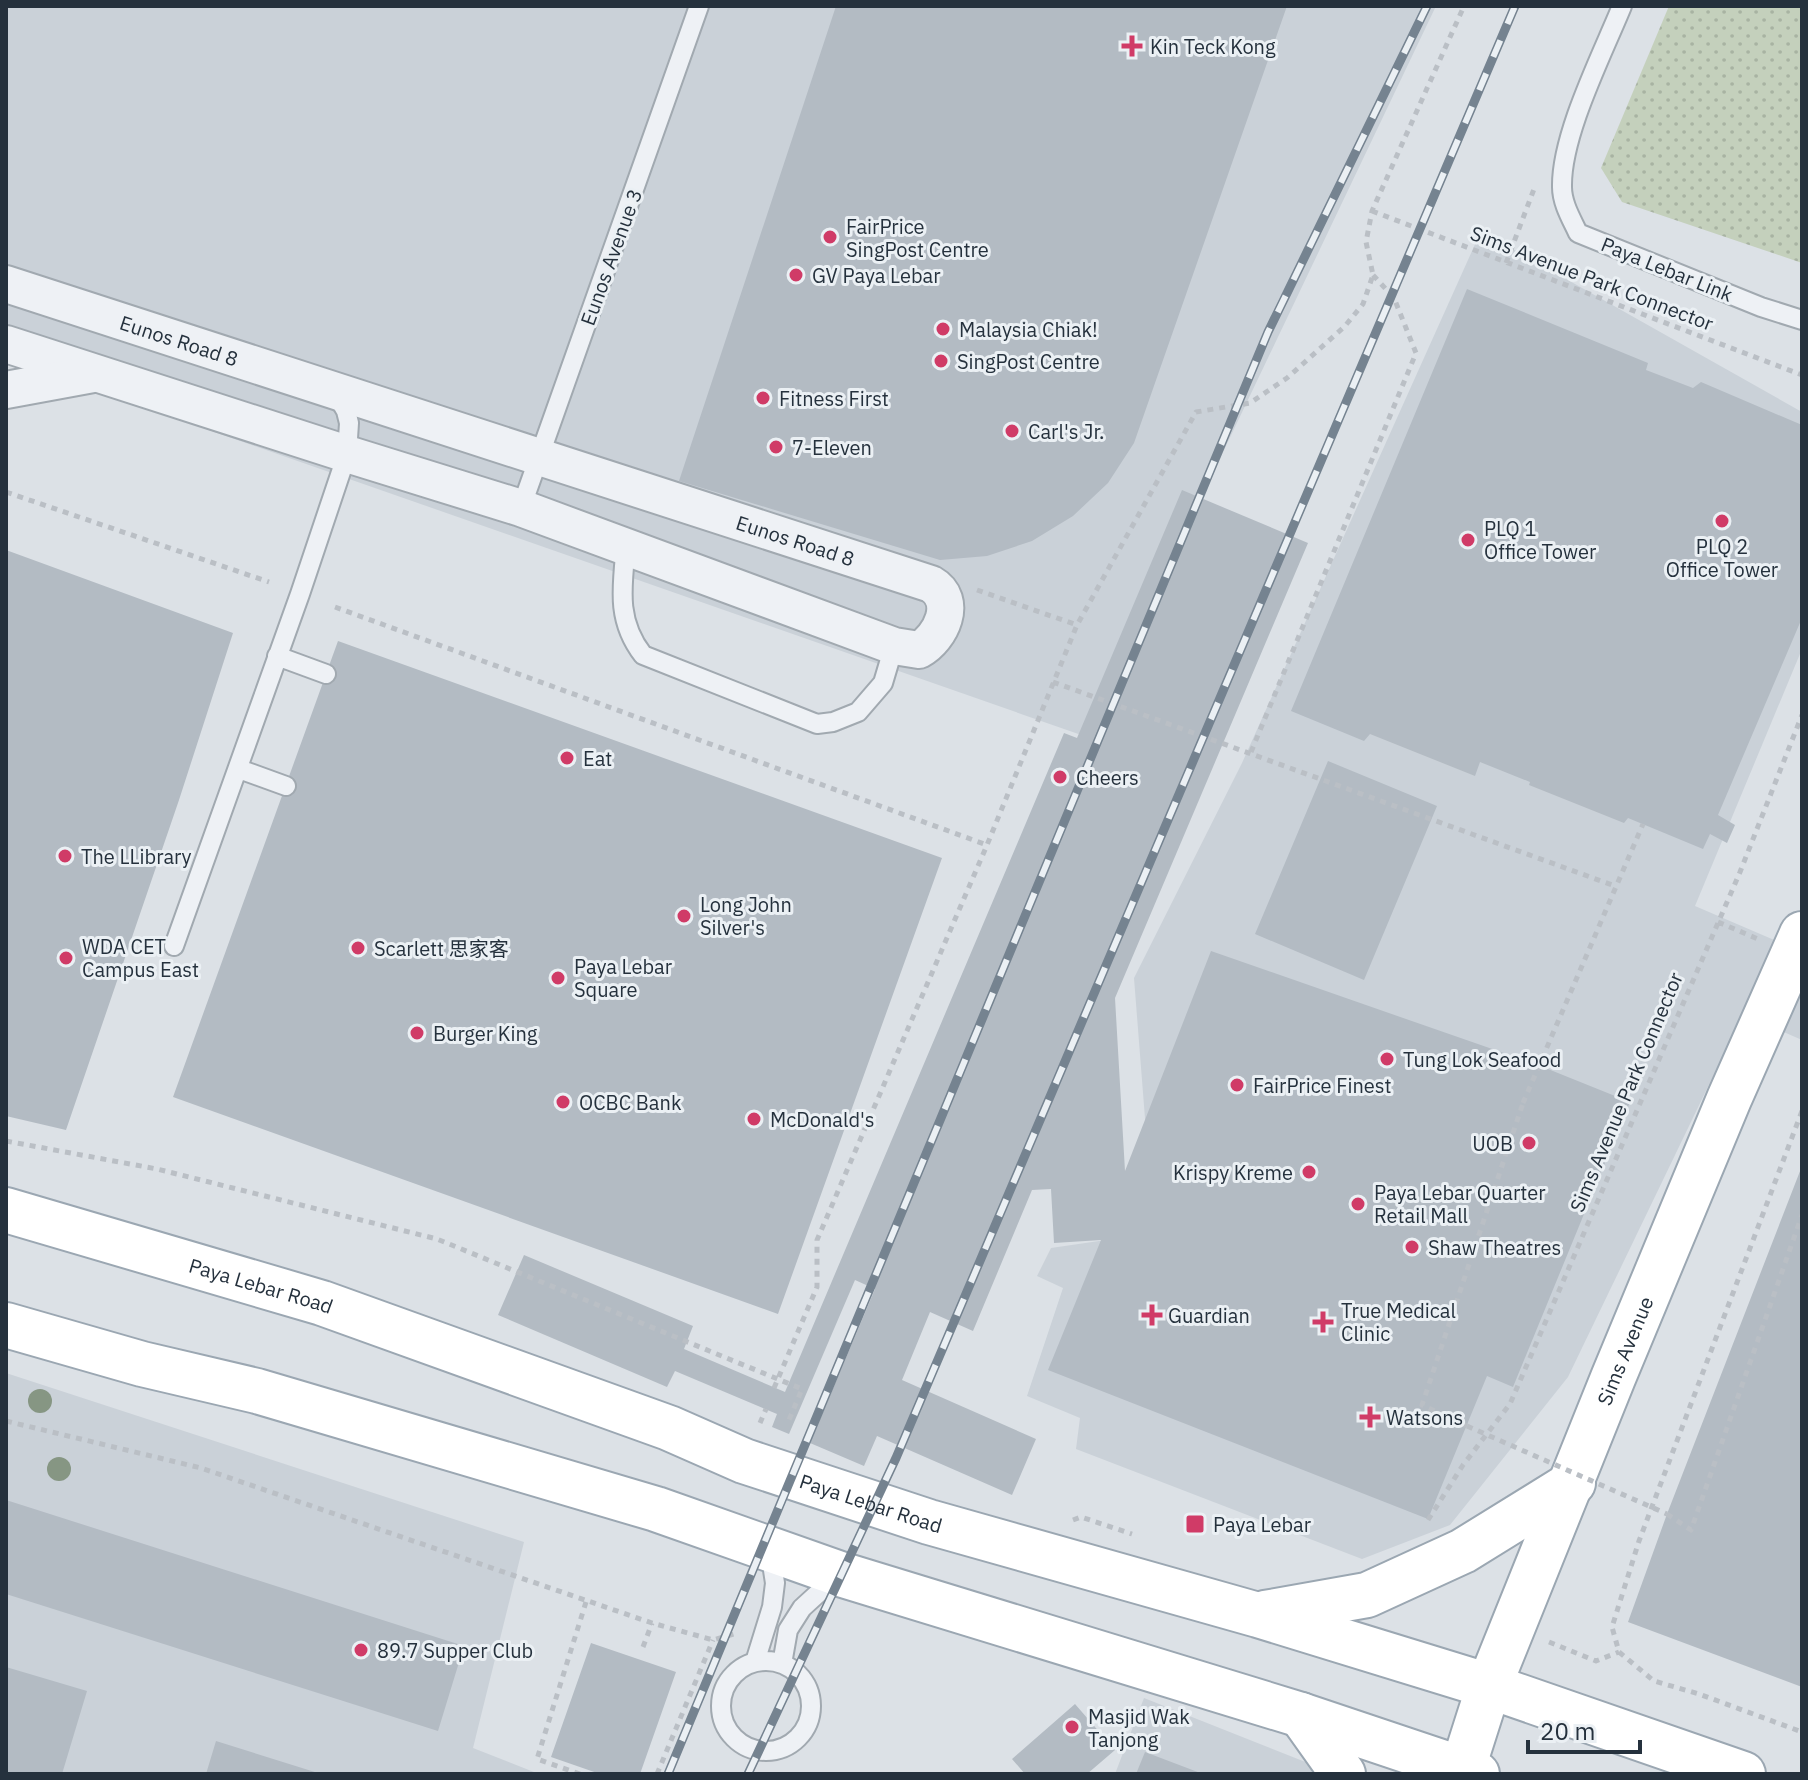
<svg xmlns="http://www.w3.org/2000/svg" width="1808" height="1780" font-family="'IBM Plex Sans','Noto Sans SC',sans-serif">
	<style>
		.built { fill: #cad1d8 }
		.grass { fill: url(#grass-dots) }
		.building { fill: #b3bbc3 }
		.lines { fill: none; stroke-linecap: round; stroke-linejoin: round }
		.lane-casing { stroke: #a1a9b0; stroke-width: 22 }
		.street-casing { stroke: #a1a9b0; stroke-width: 40 }
		.primary-casing { stroke: #9ba7b2; stroke-width: 48 }
		.path { stroke: #babfc5; stroke-width: 5; stroke-dasharray: 6 6; stroke-linecap: butt }
		.lane { stroke: #eef1f5; stroke-width: 18 }
		.street { stroke: #eef1f5; stroke-width: 36 }
		.primary { stroke: #fff; stroke-width: 44 }
		.rail-casing { stroke: #758390; stroke-width: 9 }
		.rail { stroke: #ebf0f4; stroke-width: 6; stroke-dasharray: 18; stroke-linecap: butt }
		.path-bridge { stroke: #babfc5; stroke-width: 5; stroke-dasharray: 6 6; stroke-linecap: butt }
		.tree { fill: #869683 }
		.poi-dot { fill: #d03b67; stroke: #ebf0f4; stroke-width: 3 }
		.labels { text-anchor: middle; dominant-baseline: central; stroke-width: 6; stroke-linejoin: round; paint-order: stroke }
		.poi-label { font-size: 20px; fill: #25313d; stroke: #ebf0f4; text-anchor: start }
		.street-label { font-size: 20px; fill: #25313d; stroke: #ebf0f4 }
	</style>
	<defs>
		<pattern id="grass-dots" width="8" height="8" patternUnits="userSpaceOnUse" patternTransform="scale(2)"><rect width="8" height="8" fill="#c4d0bc"/><path d="M2 2h.1M6 6h.1" fill="none" stroke="#a8b3a2" stroke-width="1.8" stroke-linecap="round"/></pattern>
	</defs>
	<rect width="100%" height="100%" fill="#dce1e6"/>
	<path class="built" d="M6,6h1430l-349,731 -1081,-378z
		M1481,231l321,181v237l-107,257 107,46v88l-59,-26 -175,363 -118,148 -88,34 -286,-110 4,-31 -53,-22 36,-108 -26,-12 14,-28 103,-15 -20,-255 108,-215z
		M6,1373l518,169 -51,206 66,26h-533z
		M1144,1698l174,69 3,7h-206z"/>
	<path class="grass" d="M1669,6h133v257l-180,-61 -21,-34z"/>
	<path class="building" d="M836,6h451l-153,437 -26,40 -35,33 -41,25 -45,15 -47,4 -261,-79z
		M1467,289l181,74 -2,7 47,18 8,-6 101,43v193l-84,197 17,10 -8,18 -17,-9 -7,15 -75,-31 -4,5 -95,-38 1,-3 -50,-20 -5,14 -105,-42 -6,7 -73,-30z
		M1182,490l126,53 -193,455 10,173 86,-220 327,114 92,37 -117,285 -26,-11 -59,143 -380,-149 53,-130 -47,3 -3,-54 -19,1 -59,141 -43,-19 -28,68 134,59 -24,56 -135,-59 -13,30 -54,-23 65,-154 -20,-9 -66,154 -17,-7 5,-13 -102,-43 -8,16 -169,-72 26,-60 169,71 -9,23 101,43 279,-659 13,5z
		M6,550l227,83 -54,167 -113,330 -60,-14z
		M338,641l604,217 -164,456 -605,-217z
		M1328,761l109,45 -73,174 -109,-46z
		M1802,1166v521l-174,-65 39,-108z
		M6,1500l458,146 -26,85 -432,-137z
		M591,1643l85,29 -36,102h-40l-49,-17z
		M6,1667l81,24 -25,83h-56z
		M1075,1704l40,46 -28,24h-62l-13,-15z
		M216,1741l102,32v1h-112z
		M1145,1752l58,22h-67z"/>
	<g class="lines">
		<g class="lane-casing">
			<path id="lane" d="M1622,6c-20,49 -61,129 -60,181 0,16 9,31 16,46l183,74 41,13
				M521,508l178,-502
				M626,546c-4,41 -10,74 17,109l174,69 16,-2 25,-10 25,-29 11,-37
				M277,656l49,18
				M239,769l47,17
				M174,946l126,-352 47,-140 2,-31 -3,-12 -10,-17
				M721 1706a45 45 0 1 1 90 0a45 45 0 1 1-90 0Z
				M755,1662l17,-55 3,-24 -5,-32
				M782,1664l6,-34 14,-22 36,-33"/>
		</g>
		<g class="street-casing">
			<g id="street">
				<path id="s1" d="M6,284l925,300c28,16 10,54 -12,66l-25,-4 -373,-138 -174,-54 -341,-110"/>
				<path d="M6,390l87,-16"/>
			</g>
		</g>
		<g class="primary-casing">
			<g id="primary">
				<path id="s2" d="M6,1210l316,93 347,125 75,33 185,61 329,93 231,71 254,88"/>
				<path d="M6,1325l136,39 115,27 399,118 184,65 461,141 176,59"/>
				<path d="M1265,1613l102,-18 96,-44 110,-68"/>
				<path d="M1301,1715l42,59"/>
				<path id="s3" d="M1461,1774l28,-88 124,-308 116,-279 73,-165"/>
			</g>
		</g>
		<path class="path" d="M1372,211l430,164
			M1506,263l28,-74
			M6,492l263,90
			M977,590l100,35
			M335,607l652,238
			M1053,682l562,204
			M1251,752l165,-399 -22,-55 -21,-23
			M1718,922l40,17
			M1802,1111l-163,430 -27,86 7,25 35,29 45,13 103,38
			M6,1141l151,28 280,70 365,150 -13,31
			M774,1388l43,-101v-47l170,-395 90,-220 119,-213 54,-9 37,-25 58,-52 18,-22 10,-29 -7,-33 6,-31 92,-205
			M6,1421l195,47 451,155 61,17 21,-6
			M760,1423l6,-14
			M1467,1426l-45,-21 101,-302
			M1667,1514l24,16 111,-315
			M1073,1520l8,-3 51,17
			M1428,1520l35,-55 47,-61 230,-532 62,-157
			M1549,1642l47,19 23,-9
			M643,1647l9,-24
			M580,1774l-43,-15 49,-157
			M657,1774l56,-134"/>
		<use href="#lane" class="lane"/>
		<use href="#street" class="street"/>
		<use href="#primary" class="primary"/>
		<g class="rail-casing">
			<path id="rail" d="M668,1774l600,-1442 159,-326
				M748,1774l148,-316 619,-1452"/>
		</g>
		<use href="#rail" class="rail"/>
		<path class="path-bridge" d="M1523,1103l120,-279
			M1467,1426l200,88"/>
	</g>
	<g class="tree">
		<circle cx="40" cy="1401" r="12"/>
		<circle cx="59" cy="1469" r="12"/>
	</g>
	<g class="poi-dot">
		<path d="M1128 34h8v8h8v8h-8v8h-8v-8h-8v-8h8z"/>
		<circle cx="830" cy="237" r="8"/>
		<circle cx="796" cy="275" r="8"/>
		<circle cx="943" cy="329" r="8"/>
		<circle cx="941" cy="361" r="8"/>
		<circle cx="763" cy="398" r="8"/>
		<circle cx="1012" cy="431" r="8"/>
		<circle cx="776" cy="447" r="8"/>
		<circle cx="1722" cy="521" r="8"/>
		<circle cx="1468" cy="540" r="8"/>
		<circle cx="567" cy="758" r="8"/>
		<circle cx="1060" cy="777" r="8"/>
		<circle cx="65" cy="856" r="8"/>
		<circle cx="684" cy="916" r="8"/>
		<circle cx="358" cy="948" r="8"/>
		<circle cx="66" cy="958" r="8"/>
		<circle cx="558" cy="978" r="8"/>
		<circle cx="417" cy="1033" r="8"/>
		<circle cx="1387" cy="1059" r="8"/>
		<circle cx="1237" cy="1085" r="8"/>
		<circle cx="563" cy="1102" r="8"/>
		<circle cx="754" cy="1119" r="8"/>
		<circle cx="1529" cy="1143" r="8"/>
		<circle cx="1309" cy="1172" r="8"/>
		<circle cx="1358" cy="1204" r="8"/>
		<circle cx="1412" cy="1247" r="8"/>
		<path d="M1148 1303h8v8h8v8h-8v8h-8v-8h-8v-8h8z"/>
		<path d="M1319 1310h8v8h8v8h-8v8h-8v-8h-8v-8h8z"/>
		<path d="M1366 1405h8v8h8v8h-8v8h-8v-8h-8v-8h8z"/>
		<rect x="1185" y="1514" width="20" height="20" rx="4"/>
		<circle cx="361" cy="1650" r="8"/>
		<circle cx="1072" cy="1727" r="8"/>
	</g>
	<g class="labels">
		<g class="poi-label">
			<text x="1150" y="46">Kin Teck Kong</text>
			<text x="846" y="226">FairPrice<tspan x="846" dy="23">SingPost Centre</tspan></text>
			<text x="812" y="275">GV Paya Lebar</text>
			<text x="959" y="329">Malaysia Chiak!</text>
			<text x="957" y="361">SingPost Centre</text>
			<text x="779" y="398">Fitness First</text>
			<text x="1028" y="431">Carl's Jr.</text>
			<text x="792" y="447">7-Eleven</text>
			<text x="1484" y="528">PLQ 1<tspan x="1484" dy="23">Office Tower</tspan></text>
			<text x="1722" y="546" text-anchor="middle">PLQ 2<tspan x="1722" dy="23">Office Tower</tspan></text>
			<text x="583" y="758">Eat</text>
			<text x="1076" y="777">Cheers</text>
			<text x="81" y="856">The LLibrary</text>
			<text x="700" y="904">Long John<tspan x="700" dy="23">Silver's</tspan></text>
			<text x="82" y="946">WDA CET<tspan x="82" dy="23">Campus East</tspan></text>
			<text x="374" y="948">Scarlett 思家客</text>
			<text x="574" y="966">Paya Lebar<tspan x="574" dy="23">Square</tspan></text>
			<text x="433" y="1033">Burger King</text>
			<text x="1403" y="1059">Tung Lok Seafood</text>
			<text x="1253" y="1085">FairPrice Finest</text>
			<text x="579" y="1102">OCBC Bank</text>
			<text x="770" y="1119">McDonald's</text>
			<text x="1513" y="1143" text-anchor="end">UOB</text>
			<text x="1293" y="1172" text-anchor="end">Krispy Kreme</text>
			<text x="1374" y="1192">Paya Lebar Quarter<tspan x="1374" dy="23">Retail Mall</tspan></text>
			<text x="1428" y="1247">Shaw Theatres</text>
			<text x="1341" y="1310">True Medical<tspan x="1341" dy="23">Clinic</tspan></text>
			<text x="1168" y="1315">Guardian</text>
			<text x="1386" y="1417">Watsons</text>
			<text x="1213" y="1524">Paya Lebar</text>
			<text x="377" y="1650">89.7 Supper Club</text>
			<text x="1088" y="1716">Masjid Wak<tspan x="1088" dy="23">Tanjong</tspan></text>
		</g>
		<g class="street-label">
			<text transform="translate(611 257) rotate(-70)">Eunos Avenue 3</text>
			<text transform="translate(1667 269) rotate(22)">Paya Lebar Link</text>
			<text transform="translate(1592 278) rotate(21)">Sims Avenue Park Connector</text>
			<text stroke="none"><textPath href="#s1" startOffset="182">Eunos Road 8</textPath></text>
			<text stroke="none"><textPath href="#s1" startOffset="830">Eunos Road 8</textPath></text>
			<text transform="translate(1626 1092) rotate(-67)">Sims Avenue Park Connector</text>
			<text stroke="none"><textPath href="#s2" startOffset="266">Paya Lebar Road</textPath></text>
			<text stroke="none"><textPath href="#s3" startOffset="454">Sims Avenue</textPath></text>
			<text stroke="none"><textPath href="#s2" startOffset="914">Paya Lebar Road</textPath></text>
		</g>
	</g>
	<rect width="1808" height="1780" fill="none" stroke="#25313d" stroke-width="16"/>
	<path d="M1528 1740v12h112v-12" fill="none" stroke="#25313d" stroke-width="4"/>
	<text x="1540" y="1740" font-size="24" fill="#25313d" stroke="#ebf0f4" stroke-width="6" paint-order="stroke">20 m</text>
</svg>
